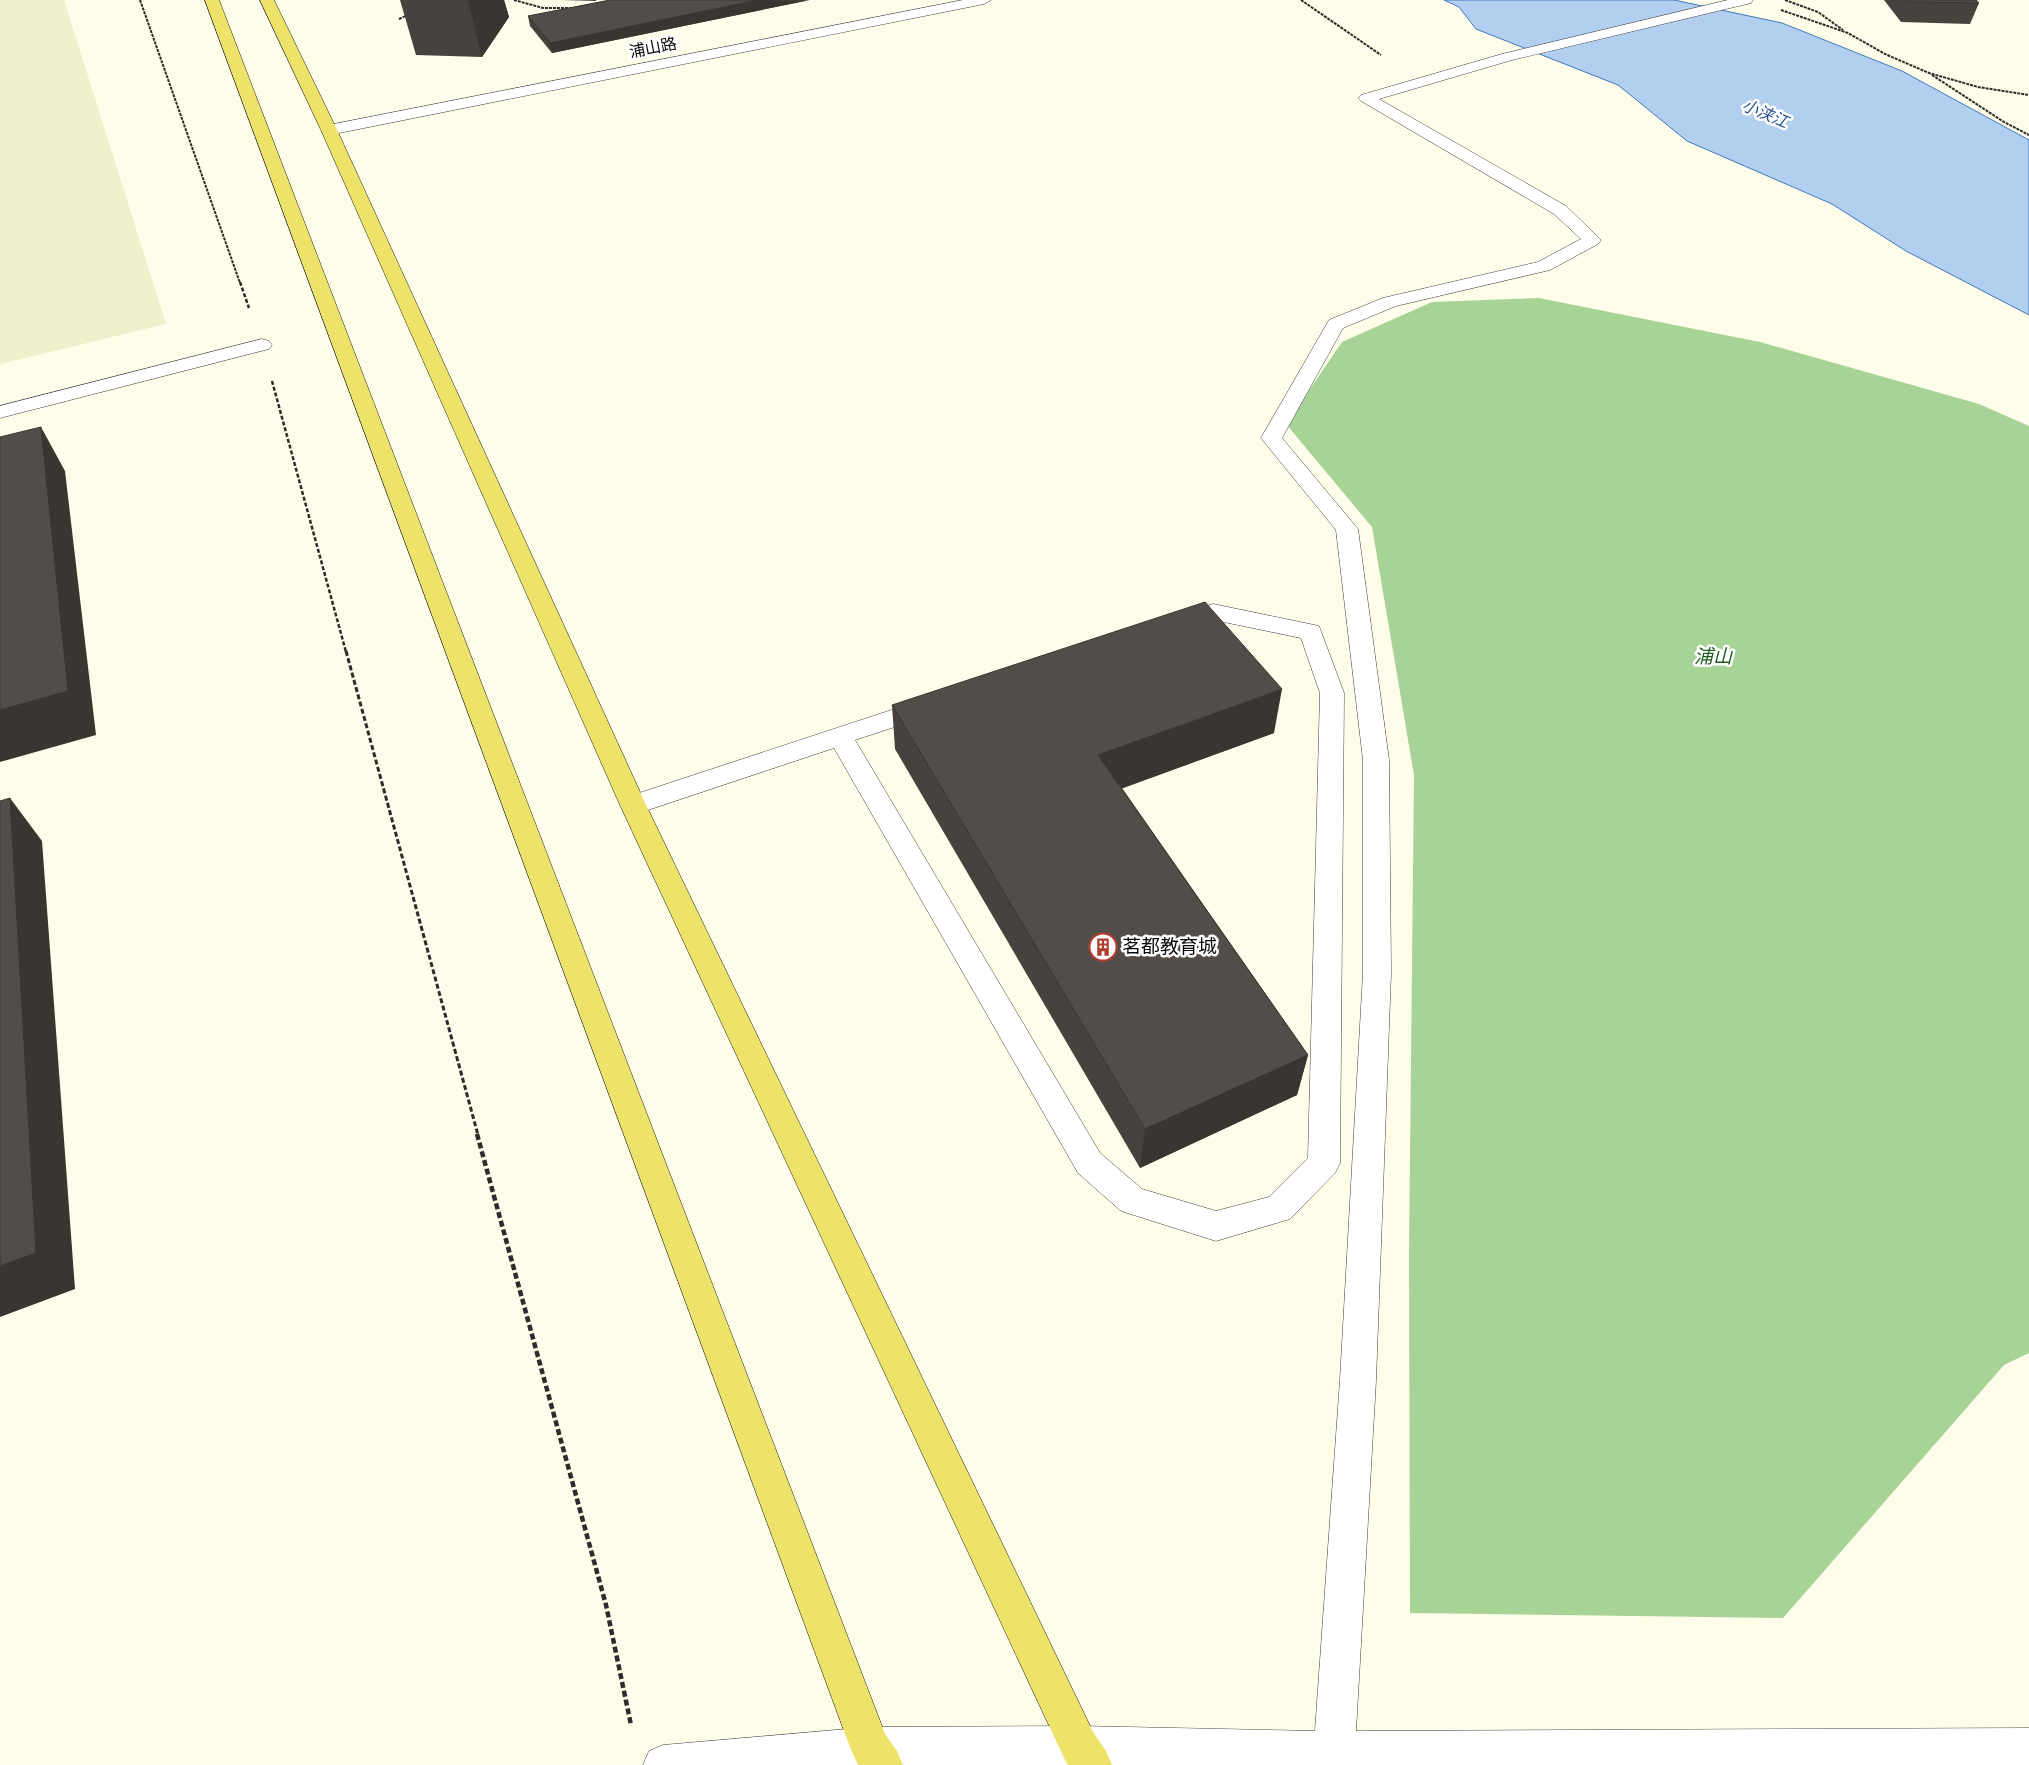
<svg xmlns="http://www.w3.org/2000/svg" width="2029" height="1765" font-family="Spectral,'Noto Sans SC',serif">
	<style>
		.farmland { fill: #eef1cc }
		.forest { fill: #a8d397 }
		.water { fill: #b2cff0; stroke: #3f78c1 }
		.lines { fill: none; stroke-linecap: round; stroke-linejoin: round }
		.minor-casing { stroke: #3d3d3d; stroke-width: 1 }
		.major-casing { stroke: #1b1b1b; stroke-width: 1 }
		.path-far3 { stroke: #2c2c2c; stroke-width: 2; stroke-dasharray: 3 1; stroke-linecap: butt }
		.path-far2 { stroke: #2c2c2c; stroke-width: 2.5; stroke-dasharray: 4 2; stroke-linecap: butt }
		.path-far1 { stroke: #2c2c2c; stroke-width: 3; stroke-dasharray: 5 2.5; stroke-linecap: butt }
		.path { stroke: #2c2c2c; stroke-width: 4.5; stroke-dasharray: 6 3; stroke-linecap: butt }
		.minor { fill: #fff; fill-rule: evenodd }
		.major { fill: #ede369; fill-rule: evenodd }
		.wall { fill: #47423e }
		.shaded-wall { fill: #393632 }
		.building { fill: #524d48; stroke: #393632 }
		.labels { text-anchor: middle; dominant-baseline: central; stroke-width: 5; stroke-linejoin: round; paint-order: stroke }
		.far-street-label { font-size: 16px; fill: #0a0a0a; stroke: #fff }
		.far-water-label { font-size: 16px; font-style: italic; fill: #1f4c91; stroke: #fff }
		.park-label { font-size: 19px; font-style: italic; fill: #235c21; stroke: #fff }
		.poi-label { font-size: 19px; fill: #0a0a0a; stroke: #fff; text-anchor: start }
	</style>
	<rect width="100%" height="100%" fill="#fdfde9"/>
	<path class="farmland" d="M0,0h64l102,324 -166,40z"/>
	<path class="forest" d="M1539,298l221,44 219,62 50,22v927l-25,12 -221,253 -373,-5 -1,-359 5,-479 -42,-248 -86,-103 56,-82 90,-40z"/>
	<path class="water" d="M1444,0h230l108,23 120,48 127,69v175l-123,-64 -74,-47 -145,-63 -69,-56 -142,-56 -17,-22z"/>
	<g class="lines">
		<g class="minor-casing">
			<path id="minor" d="M963,0h28l-7,4 -655,131 -8,-5 8,-5z
				M1728,0h25l-2,3 -239,57 -133,39 187,107 35,34 -3,4 -48,26 -154,36 -53,22 -61,110 76,91 31,231 2,213 -15,407 -20,351 673,-3v37h-1386l6,-14 14,-6 207,-18 209,-1 236,5 25,-351 23,-407v-213l-27,-230 -75,-92 68,-118 54,-22 155,-36 43,-23 -27,-25 -193,-113 -3,-3 3,-3 141,-41z
				M262,339l7,2 3,4 -3,4 -269,69v-12z
				M1213,604l106,22 25,67 -4,470 -5,10 -45,46 -74,22 -95,-30 -43,-38 -244,-425 -201,67 -9,-3 -4,-7 4,-7 304,-100 9,3 3,6 -3,6 -82,27 245,413 42,36 74,22 53,-14 39,-39 12,-465 -19,-55 -87,-18 -36,12 -8,-3 -4,-5 4,-5z"/>
		</g>
		<g class="major-casing">
			<path id="major" d="M205,0h14l666,1734 12,17 6,14h-45l-8,-18z
				M260,0h14l63,130 309,675 447,927 13,19 6,14h-44l-3,-5 -445,-955 -299,-675z"/>
		</g>
		<path class="path-far3" d="M140,0l100,283
			M514,0l29,8h30
			M1301,0l80,55
			M1785,0l33,12 25,18
			M1781,10l67,23 37,21 44,19 49,14 51,8
			M399,19l9,-4
			M1932,75l72,47 25,13"/>
		<path class="path-far2" d="M240,282l9,26
			M272,381l74,271"/>
		<path class="path-far1" d="M346,651l132,484"/>
		<path class="path" d="M477,1134l129,471 25,120"/>
		<use href="#minor" class="minor"/>
		<use href="#major" class="major"/>
	</g>
	<path class="wall" d="M400,0h104l5,17 -27,40 -66,-2z
		M561,0h35v1z
		M610,0h200l-258,53 -22,-27 -2,-10z
		M1884,0h92l3,3 -9,21 -69,-2z
		M892,705l382,28 -152,55 186,267 -11,40 -157,73 -245,-419z"/>
	<path class="shaded-wall" d="M468,0h36l5,17 -27,40z
		M758,0l47,1 -253,52 -2,-10z
		M41,427l24,44 31,264 -96,27v-52z
		M1282,689l-8,44 -178,65 2,-43z
		M10,798l32,43 33,448 -75,28v-51z
		M1308,1055l-11,40 -157,73 5,-39z"/>
	<path class="building" d="M610,0h148l-208,43 -22,-27z
		M1908,0h68l3,3 -70,-1z
		M41,427l27,264 -68,19v-273z
		M1205,602l77,87 -184,66 210,300 -163,74 -253,-424z
		M10,798l26,455 -36,13v-465z"/>
	<defs>
		<g id="building-ring" transform="scale(1.4375)"><circle r="9.5" fill="#fff" stroke="#ae3d2e" stroke-width="1.5"/><path d="M-4-6H4V6H1V3H-1V6H-4ZM-2.5-4.3h1.7v1.8h-1.7ZM.8-4.3h1.7v1.8H.8ZM-2.5-1h1.7V.8h-1.7ZM.8-1h1.7V.8H.8Z" fill="#ae3d2e"/></g>
	</defs>
	<g fill-rule="evenodd">
		<use href="#building-ring" x="1103" y="947"/>
	</g>
	<g class="labels">
		<g class="far-street-label">
			<text transform="translate(653 48) rotate(-11)">浦山路</text>
		</g>
		<g class="far-water-label">
			<text transform="translate(1765 114) rotate(23)">小浃江</text>
		</g>
		<g class="park-label">
			<text x="1713" y="657">浦山</text>
		</g>
		<g class="poi-label">
			<text x="1122" y="947">茗都教育城</text>
		</g>
	</g>
</svg>
